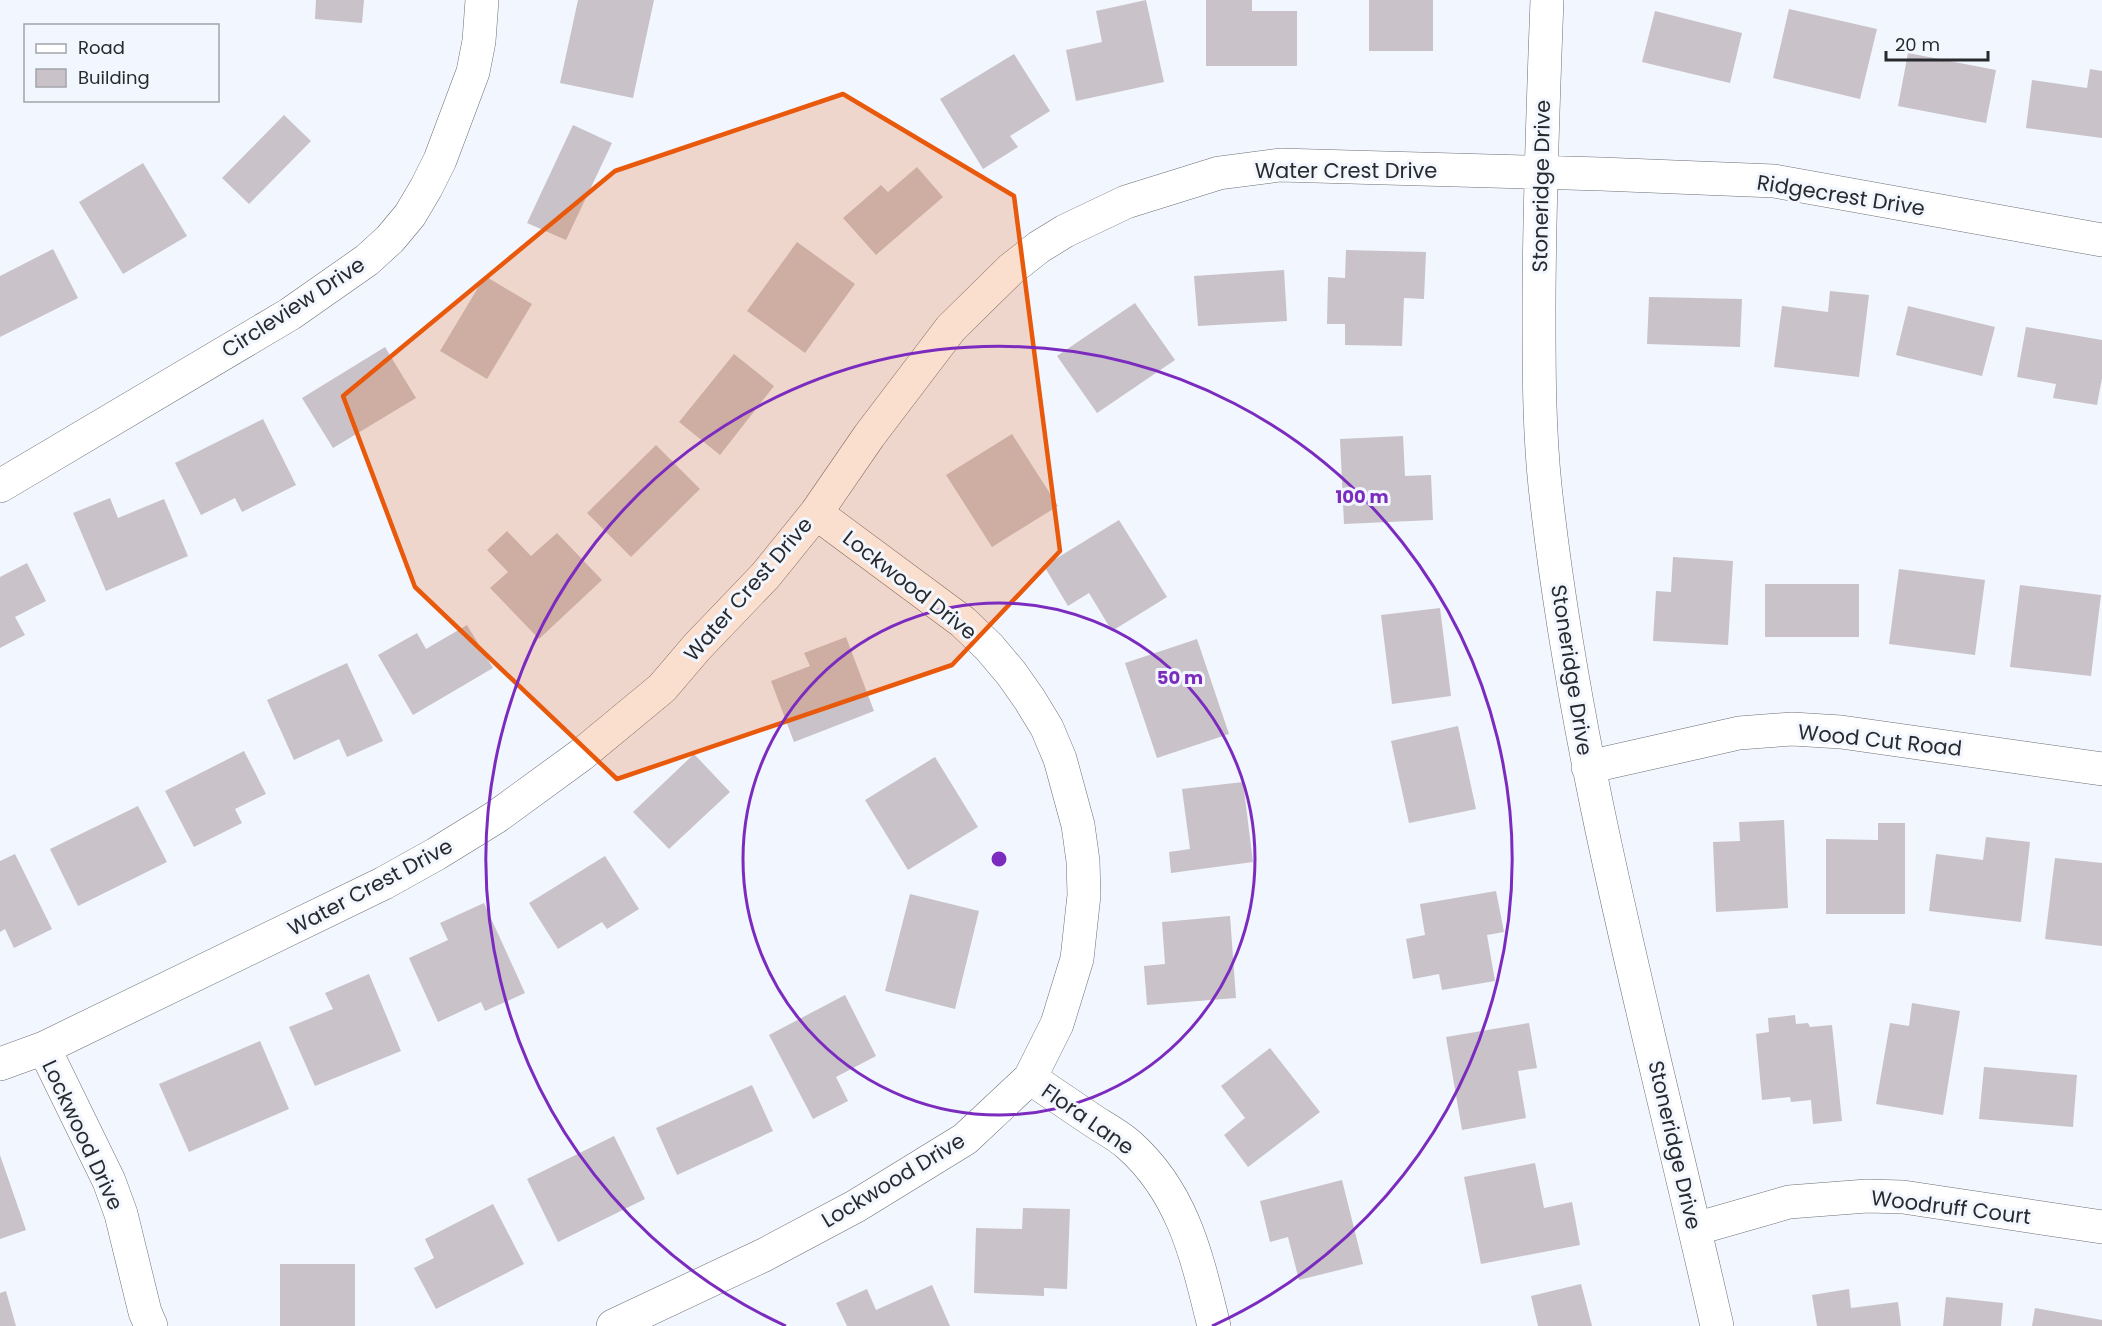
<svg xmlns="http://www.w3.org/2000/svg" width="2102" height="1326" font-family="Poppins,sans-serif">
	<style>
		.building { fill: #c9c2c9 }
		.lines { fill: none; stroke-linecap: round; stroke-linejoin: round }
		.street-casing { stroke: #6c6f76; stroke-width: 34 }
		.street { stroke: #fff; stroke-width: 33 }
		.marked { fill: #e8590c; fill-opacity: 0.2; stroke: #e8590c; stroke-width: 4.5; stroke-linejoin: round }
		.ring { fill: none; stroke: #7b2cbf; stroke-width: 3 }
		.labels { text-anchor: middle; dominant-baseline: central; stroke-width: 6; stroke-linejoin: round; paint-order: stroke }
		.street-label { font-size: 21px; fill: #292a2d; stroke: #f2f6fe }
		.centre { fill: #7b2cbf; stroke: #f2f6fe; stroke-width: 3 }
		.ring-label { font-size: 18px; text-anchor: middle; font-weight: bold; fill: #7b2cbf; stroke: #f2f6fe; stroke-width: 6; stroke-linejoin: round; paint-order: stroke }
	</style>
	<rect width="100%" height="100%" fill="#f2f6fe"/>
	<path class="building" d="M316,0h48l-2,23 -47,-4z
		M578,0h76l-21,98 -73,-15z
		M1146,0l18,82 -88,19 -10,-51 36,-8 -6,-31z
		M1206,0h46v11h45v55h-91z
		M1369,0h64v51h-64z
		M1789,9l88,20 -17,70 -87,-21z
		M1655,11l87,22 -12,50 -88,-21z
		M1908,53l88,17 -10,53 -88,-17z
		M1014,54l36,57 -40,25 8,11 -35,22 -43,-70z
		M2090,69l12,2v67l-76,-10 6,-48 55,8z
		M284,115l27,26 -62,63 -27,-26z
		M573,125l39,18 -46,97 -39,-17z
		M143,163l44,73 -64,38 -44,-72z
		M917,167l26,30 -67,58 -33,-37 38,-33 7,7z
		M797,242l58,42 -50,69 -58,-42z
		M53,249l25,49 -78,39v-61z
		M1346,250l80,2 -2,47 -20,-1 -2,48 -57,-1v-21h-18l1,-47 17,1z
		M1284,270l3,51 -89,5 -4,-50z
		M485,276l47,28 -45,75 -47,-28z
		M1830,291l39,4 -10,82 -85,-10 8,-61 46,6z
		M1649,297l93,2 -2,48 -93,-3z
		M1135,303l40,57 -78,53 -40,-57z
		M1908,306l87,21 -13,49 -86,-21z
		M2026,327l76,13v38l-5,27 -44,-7 3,-14 -39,-7z
		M385,347l31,51 -83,50 -31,-50z
		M734,354l40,32 -54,69 -41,-33z
		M263,419l33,66 -54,27 -7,-14 -34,17 -26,-52z
		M1012,434l46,72 -66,41 -46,-72z
		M1403,436l2,40 26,-1 2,45 -89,4 -4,-85z
		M656,445l44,44 -69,68 -44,-44z
		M110,498l8,20 46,-19 24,57 -82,35 -33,-78z
		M1119,520l48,77 -55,34 -23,-38 -21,13 -24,-40z
		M507,531l24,25 26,-23 45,47 -63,59 -49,-51 18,-16 -21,-22z
		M1673,557l60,4 -5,84 -75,-4 3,-50 15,1z
		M27,563l19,38 -31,16 10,18 -25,13v-71z
		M1899,569l86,11 -10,75 -86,-11z
		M1765,584h94v53h-94z
		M2020,585l81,10 -10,81 -81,-9z
		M1440,608l11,88 -59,8 -11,-89z
		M467,625l26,43 -80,47 -35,-60 39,-22 9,16z
		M846,637l28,74 -80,31 -23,-61 39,-15 -6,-13z
		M1197,639l32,95 -72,24 -32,-95z
		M347,663l36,78 -36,16 -8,-18 -45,21 -27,-60z
		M1458,726l18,83 -67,14 -18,-82z
		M244,751l22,43 -31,15 7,14 -48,24 -29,-56z
		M694,754l36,38 -61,57 -36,-37z
		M935,757l43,70 -70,43 -43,-70z
		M1243,782l10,80 -82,11 -2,-21 21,-3 -8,-60z
		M138,806l29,56 -89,44 -28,-57z
		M1784,820l4,88 -72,4 -3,-70 27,-1 -1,-19z
		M1878,823h27v91h-79v-75l52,1z
		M1986,837l44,5 -9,80 -92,-11 7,-57 47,6z
		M15,854l37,75 -38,19 -9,-19 -5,3v-71z
		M605,856l34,53 -32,20 -5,-7 -44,27 -29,-46z
		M2055,858l47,5v83l-57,-7z
		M1496,891l8,41 -17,3 8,46 -53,9 -3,-16 -26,5 -7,-40 19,-4 -5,-31z
		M910,894l69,17 -24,98 -70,-18z
		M484,903l41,90 -40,18 -4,-9 -43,20 -29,-64 39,-18 -8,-17z
		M1230,916l6,82 -89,7 -3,-39 21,-2 -3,-42z
		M369,974l32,77 -86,35 -26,-59 44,-18 -8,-16z
		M845,995l31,61 -40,21 12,24 -35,18 -44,-84z
		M1912,1003l48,8 -17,104 -67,-11 14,-81 19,3z
		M1795,1015l1,9 12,-1 2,4 22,-2 10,96 -29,3 -2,-24 -20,2 -1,-5 -28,3 -6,-66 13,-2 -1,-14z
		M1529,1023l8,45 -19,3 8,47 -64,12 -16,-93z
		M260,1041l29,68 -100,43 -30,-68z
		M1270,1048l50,64 -72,55 -24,-32 21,-17 -24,-32z
		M1984,1067l93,8 -4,52 -94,-8z
		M752,1085l21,46 -96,44 -21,-47z
		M614,1136l31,63 -87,43 -31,-63z
		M0,1155l26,75 -26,9z
		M1535,1163l9,45 28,-6 8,43 -99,19 -17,-87z
		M1342,1180l21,84 -64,16 -11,-43 -18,5 -10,-41z
		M493,1204l31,60 -88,45 -22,-41 20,-10 -9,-19z
		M1023,1208l47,1 -3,80 -23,-1v8l-70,-3 2,-65 46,1z
		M280,1264h75v62h-75z
		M1581,1284l11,42h-54l-7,-30z
		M932,1285l18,41h-103l-11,-23 31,-14 9,21z
		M1849,1289l2,19 47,-6 3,24h-84l-5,-31z
		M6,1291l10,35h-16v-33z
		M1946,1297l57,6 -2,23h-58z
		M2035,1308l67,12v6h-70z"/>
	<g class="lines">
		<g class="street-casing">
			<path id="street" d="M1547,0c-4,104 -8,207 -8,311 0,58 0,117 6,175 31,285 109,561 172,840
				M0,486l290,-172 77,-54 23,-21 20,-24 16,-27 14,-28 33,-88 6,-31 3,-41
				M1588,767l151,-34 53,-4 49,3 261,37
				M44,1048l65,133 12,33 24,98 6,14
				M0,1064l44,-16 340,-165 52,-29 60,-37 85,-62 81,-67 35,-41 68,-71 51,-63 53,-77 82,-108 60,-59 28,-22 26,-16 61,-29 93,-29 61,-8 321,9 173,7 328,59
				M1030,1078c22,15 43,29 65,44 11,7 24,14 34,23 55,49 68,113 85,181
				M1695,1229l94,-27 78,-6 36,1 199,30
				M613,1326l151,-71 92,-49 109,-67 65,-61 27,-54 20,-65 7,-64 -1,-34 -5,-36 -18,-66 -13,-31 -17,-28 -19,-27 -22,-26 -26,-25 -147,-109"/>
		</g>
		<use href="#street" class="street"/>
	</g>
	<path class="marked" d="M843,94l171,102 46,355 -108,114 -335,114 -202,-192 -72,-191 272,-225z"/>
	<g class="ring">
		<circle cx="999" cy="859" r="256"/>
		<path d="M786 1326A513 513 0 1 1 1212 1326"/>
	</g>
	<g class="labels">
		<g class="street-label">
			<text x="1346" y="170">Water Crest Drive</text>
			<text transform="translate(1541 186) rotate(-89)">Stoneridge Drive</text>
			<text transform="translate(1841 195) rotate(9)">Ridgecrest Drive</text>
			<text transform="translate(293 307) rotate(-33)">Circleview Drive</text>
			<text transform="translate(910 585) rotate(38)">Lockwood Drive</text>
			<text transform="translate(748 589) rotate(-49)">Water Crest Drive</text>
			<text transform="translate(1572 670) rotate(81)">Stoneridge Drive</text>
			<text transform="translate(1880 740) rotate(6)">Wood Cut Road</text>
			<text transform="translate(370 887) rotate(-28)">Water Crest Drive</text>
			<text transform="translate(1088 1119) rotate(35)">Flora Lane</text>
			<text transform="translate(83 1135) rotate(65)">Lockwood Drive</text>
			<text transform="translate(1675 1145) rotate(77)">Stoneridge Drive</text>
			<text transform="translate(893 1180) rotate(-31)">Lockwood Drive</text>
			<text transform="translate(1951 1207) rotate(7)">Woodruff Court</text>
		</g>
	</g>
	<circle cx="999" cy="859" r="9" class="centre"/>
	<g class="ring-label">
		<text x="1362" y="503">100 m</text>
		<text x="1180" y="684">50 m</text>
	</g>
	<rect x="24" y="24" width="195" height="78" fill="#f2f6fe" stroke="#a2a4aa" stroke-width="1.5"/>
	<rect x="36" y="44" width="30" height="9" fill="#ffffff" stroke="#a2a4aa" stroke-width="1.5"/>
	<text x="78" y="54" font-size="18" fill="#292a2d">Road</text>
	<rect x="36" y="69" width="30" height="18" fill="#c9c2c9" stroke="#a2a4aa" stroke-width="1.5"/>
	<text x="78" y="84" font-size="18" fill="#292a2d">Building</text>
	<path d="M1886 51v9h102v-9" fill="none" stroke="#292a2d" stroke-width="3"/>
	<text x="1895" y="51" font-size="18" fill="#292a2d" stroke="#f2f6fe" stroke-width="4.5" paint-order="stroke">20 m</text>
</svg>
